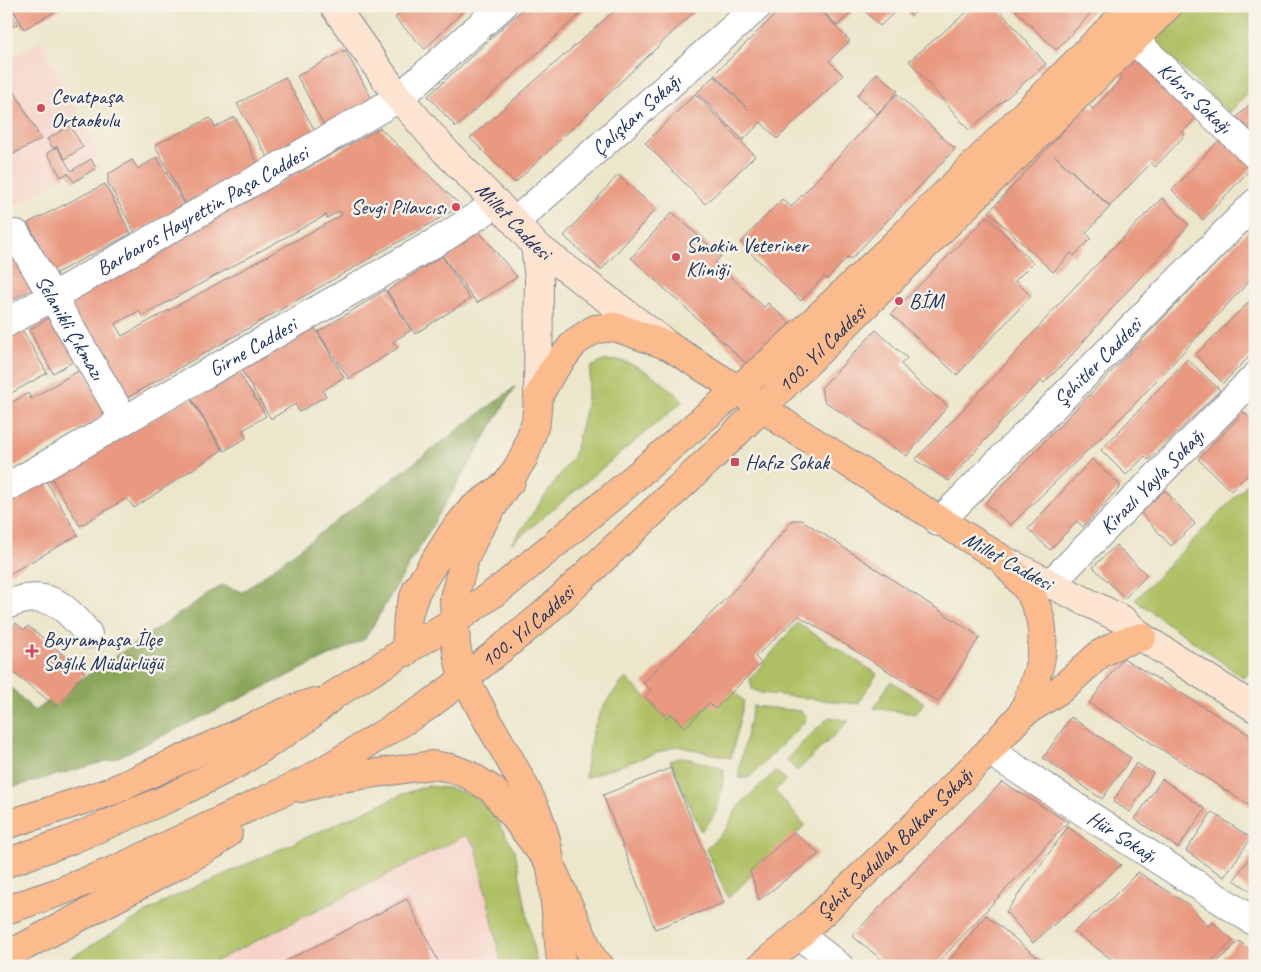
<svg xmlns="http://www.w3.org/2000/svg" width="1261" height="972" font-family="Caveat,sans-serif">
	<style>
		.built { fill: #f7d1c8 }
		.green { fill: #aec063; stroke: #647860 }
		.forest { fill: #8aa659; stroke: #526a5c }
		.building { fill: #e99980; fill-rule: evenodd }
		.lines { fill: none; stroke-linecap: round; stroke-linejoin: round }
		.street-casing { stroke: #848a94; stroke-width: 30 }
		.secondary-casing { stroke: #848a94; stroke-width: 30 }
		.primary-casing { stroke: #848a94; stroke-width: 30 }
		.highway-casing { stroke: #848a94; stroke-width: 30 }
		.street { stroke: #fff; stroke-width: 28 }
		.secondary { stroke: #fde4d1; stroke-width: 28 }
		.primary { stroke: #fbbb8c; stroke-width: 28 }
		.highway { stroke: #fbbb8c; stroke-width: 28 }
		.poi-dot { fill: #d1495b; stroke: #f7f3e8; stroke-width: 2 }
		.labels { text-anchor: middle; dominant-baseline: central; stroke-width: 5; stroke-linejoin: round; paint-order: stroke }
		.poi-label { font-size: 21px; fill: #1b2f5e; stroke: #f7f3e8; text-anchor: start }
		.street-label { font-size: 21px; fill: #1b2f5e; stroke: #f7f3e8 }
	</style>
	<rect width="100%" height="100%" fill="#f7f3e8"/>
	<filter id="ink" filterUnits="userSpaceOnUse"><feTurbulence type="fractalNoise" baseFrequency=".02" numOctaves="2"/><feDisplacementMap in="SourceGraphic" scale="10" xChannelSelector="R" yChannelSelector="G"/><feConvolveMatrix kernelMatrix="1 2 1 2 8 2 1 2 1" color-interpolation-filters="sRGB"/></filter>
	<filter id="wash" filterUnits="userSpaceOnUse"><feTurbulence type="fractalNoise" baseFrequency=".0096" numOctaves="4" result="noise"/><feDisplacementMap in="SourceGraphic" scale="20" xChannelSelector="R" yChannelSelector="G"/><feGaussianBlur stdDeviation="1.12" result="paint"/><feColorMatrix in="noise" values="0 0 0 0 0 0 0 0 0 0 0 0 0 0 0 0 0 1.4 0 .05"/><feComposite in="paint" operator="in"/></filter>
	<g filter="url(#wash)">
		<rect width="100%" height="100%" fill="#ece6cb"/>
		<path class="built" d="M40,41l60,114 -94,57v-151z
			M466,835l10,11 26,120h-296z"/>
		<path class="green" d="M1184,6h71v81l-26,26 -77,-74z
			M618,360c24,5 48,24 65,41l-172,143 63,-89 11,-44 6,-44 12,-6z
			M1255,476v191l-11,11 -109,-78z
			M797,623l80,51 -19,30 -97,-11 -9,-4 -2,-10z
			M626,678l41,40 4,-4 14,14 24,-25 24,-13 11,11 -13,57 -54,-12 -92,32c4,-42 10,-68 41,-100z
			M891,681l33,22 -8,11 -42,-6z
			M753,706l48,5 5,5 -2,6 -55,56h-10v-10z
			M829,717l20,4 -52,50 -11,-12z
			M682,757l42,12c-3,26 -3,44 -23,62l-31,-70z
			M776,771l10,9 -11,11 30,34 -77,73 -22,-49 20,-20 12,-23z
			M427,786l23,2 23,8 18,15 24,40 22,115h-35l-26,-119 -10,-12 -260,131h-149l112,-67 234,-105z"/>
		<path class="forest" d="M515,387l-150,252 -251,120 -108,30v-107l28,29 188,-126 20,7z"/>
		<g id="blocks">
			<path class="building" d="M6,6l12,18 -12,6z
				M11,6h54l-41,23z
				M407,6h61l-43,43 -30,-31z
				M526,6h63l-133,121 -28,-31z
				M620,6h73l3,4 -181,173 -45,-45z
				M784,6h32l34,35 -21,20 14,14 -66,64 -16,-17 -18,18 -46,-47 17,-17 35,34 -35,-36z
				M818,6h35l2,3 -18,17z
				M860,6h41l-21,20z
				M902,6h20l-11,10z
				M974,6h22l50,58 -77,66 -60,-69z
				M1020,6h73l2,3 -39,41 -40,-39z
				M345,50l27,49 -48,27 -27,-50z
				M1136,57l63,58 -17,18 3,2 -30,32 -4,-4 -41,43 -56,-51 56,52 -24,26 5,5 -17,18 -3,-3 -18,19 -64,-60 99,-108 5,5 30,-32 -4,-3z
				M877,73l21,18 -21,23 -20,-18z
				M6,76l35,63 -35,19z
				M285,77l33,59 -47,27 -34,-59z
				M695,94l60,62 -50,48 -60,-61z
				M897,94l58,55 -104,110 -3,-2 -21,22 -3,-2 -23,24 -61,-58 42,-44 9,8z
				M1255,99v35l-18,-17z
				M235,117l24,50 -74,36 -30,-58 55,-27 5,9z
				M70,126l13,21 -18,12 -8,-13 -4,2 -6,-9z
				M380,128l81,78 -341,196 -56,-101zM340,211l2,4 -220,121 -7,-12 24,-13 3,5 184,-101 1,3z
				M1223,136l32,28 -52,56 -31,-30z
				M57,147l14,24 20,-12 5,9 -22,14 -6,-9 -7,4 -14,-24z
				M157,157l28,48 -50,28 -27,-50v-9l24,-14 6,9z
				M618,175l38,34 -55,61 -37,-34z
				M105,184l26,50 -77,40 -26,-51z
				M1162,198l27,27 -67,72 -51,59 -27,27 -3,-2 -26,25 -66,75 -34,-21 100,-106 48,-55z
				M672,212l49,44 -6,7 49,44 4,-4 22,20 -40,44 -119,-109z
				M987,216l46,47 -18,18 16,15 -74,79 -66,-61z
				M1255,223v52l-126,135 -118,115 -26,-22z
				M477,229l40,48 -40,26 -36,-49z
				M6,237l29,51 -22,11 -7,-13z
				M442,256l28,43 -55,35 -28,-43z
				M385,290l26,40 -18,12 5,6 -49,31 -31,-47z
				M1255,296v55l-32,32 -28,-28z
				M54,315l24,44 -25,14 -24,-43z
				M313,325l31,52 -21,14 3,5 -27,16 -4,-8 -24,15 -30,-50z
				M20,326l27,47 -41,23v-62z
				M876,330l31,28 -6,6 17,18 30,24 -41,50 -83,-55 -3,-13z
				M1187,359l33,31 -71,70 -4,-4 -19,19 -25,-25z
				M83,368l27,44 -104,59v-65l22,-13 3,6z
				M238,371l28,45 -23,14 3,8 -22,13 -33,-53z
				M190,398l32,52 -88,58 -7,-10 -47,28 -29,-49z
				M1244,412l11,10v45l-24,24 -33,-32z
				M1092,459l29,27 -38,41 -6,-6 -27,29 -22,-21z
				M46,481l32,54 -72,41v-72z
				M1165,490l30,34 -24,22 -31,-34z
				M793,520h9l178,117 -42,65 -139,-86 -44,41 6,6 -46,46 -6,-6 -24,25 -14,-14 -4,4 -22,-21 6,-7 -8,-7 98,-100z
				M1116,545l31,30 -22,23 -32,-31z
				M16,623l8,7 4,-4 57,46 -28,35 -51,-40v-32z
				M1123,658l132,80v71l-166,-106z
				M1071,717l60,41 -29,41 -59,-41z
				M1136,763l17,10 -23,39 -17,-10z
				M671,768l53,135 -69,26 -52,-134z
				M1162,779l43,30 -27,39 -43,-29z
				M1002,782l66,40 -133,144h-45l-38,-30z
				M1212,812l39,26 -27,39 -38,-26z
				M1068,827l53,38 -88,78 -27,-31z
				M794,832l25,22 -60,46 -9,-29z
				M1255,850v44l-21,-14z
				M1138,872l51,33 19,21 5,-4 20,19 -26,25h-86l-47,-34 35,-31z
				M407,899l33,66 -164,1z
				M986,915l60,49 -1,2h-100z
				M1239,941l16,13v12h-42z"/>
		</g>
	</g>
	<g filter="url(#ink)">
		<use href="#blocks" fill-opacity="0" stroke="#848a94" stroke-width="1"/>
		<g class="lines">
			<g class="street-casing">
				<g id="street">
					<path id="s1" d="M1134,40l121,115"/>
					<path id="s2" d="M515,222l243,-216"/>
					<path id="s3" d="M16,234l108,186"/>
					<path id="s4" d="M6,323l393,-225 103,-92"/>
					<path id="s5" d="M6,488l439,-251 52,-34"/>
					<path id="s6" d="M939,522l316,-319"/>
					<path id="s7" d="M1049,585l206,-208"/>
					<path d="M6,605c39,-17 59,-1 82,29"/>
					<path id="s8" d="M989,751l266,171"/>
					<path d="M799,935l40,31"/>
				</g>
			</g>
			<g class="secondary-casing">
				<g id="secondary">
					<path id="s9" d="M334,6l65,92 47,54 69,70 20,23 129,97"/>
					<path d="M535,245l4,35 -1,117"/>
					<path d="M1003,560l120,60 19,17 113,71"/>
				</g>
			</g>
			<g class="primary-casing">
				<g id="primary">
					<path d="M454,621l50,-35 115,-95 159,-136 119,-113 235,-236"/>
					<path id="s10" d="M465,678l78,-63 172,-161 453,-448"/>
					<path d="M301,788l34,-9 97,-14 19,3 18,7 24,15 56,72 43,96 8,8"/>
					<path d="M562,966c-8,-48 -6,-107 -24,-151 -22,-52 -57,-98 -78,-149l-4,-20 -2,-48 11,-40 13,-28 46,-73 12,-36 2,-24 13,-24 24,-31 20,-13 20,-2 54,19 68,43 47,34 218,136c8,10 17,20 25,30 28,40 13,85 -5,125"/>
					<path id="s11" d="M761,966l38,-31 108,-102 82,-82 33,-37 39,-25 39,-35 20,-11 22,-6"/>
				</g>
			</g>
			<g class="highway-casing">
				<path id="highway" d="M406,652l2,-37 8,-24 37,-59 18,-22 40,-29
					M6,825l106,-34 171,-78 31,-11
					M6,863l62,-22 101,-43 73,-37 60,-39 32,-27 120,-74
					M6,910l53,-18 56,-22 195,-91 115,-71 40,-30
					M6,956l153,-81 54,-30 15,-12"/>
			</g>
			<use href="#street" class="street"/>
			<use href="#secondary" class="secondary"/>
			<use href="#primary" class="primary"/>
			<use href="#highway" class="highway"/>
		</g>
	</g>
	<g class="poi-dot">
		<circle cx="41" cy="108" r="5"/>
		<circle cx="456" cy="207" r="5"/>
		<circle cx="676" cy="257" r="5"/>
		<circle cx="899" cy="301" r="5"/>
		<rect x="730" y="457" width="10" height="10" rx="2.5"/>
		<path d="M29.5 643.5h5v5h5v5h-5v5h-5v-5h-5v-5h5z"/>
	</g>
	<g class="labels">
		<g class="poi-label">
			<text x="51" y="96">Cevatpaşa<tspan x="51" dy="24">Ortaokulu</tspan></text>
			<text x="446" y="207" text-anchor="end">Sevgi Pilavcısı</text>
			<text x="686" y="245">Smokin Veteriner<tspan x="686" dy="24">Kliniği</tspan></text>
			<text x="909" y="301">BİM</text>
			<text x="745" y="462">Hafız Sokak</text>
			<text x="43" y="639">Bayrampaşa İlçe<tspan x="43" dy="24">Sağlık Müdürlüğü</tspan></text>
		</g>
		<g class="street-label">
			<text stroke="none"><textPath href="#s1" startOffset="84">Kıbrıs Sokağı</textPath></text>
			<text stroke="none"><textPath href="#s2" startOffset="162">Çalışkan Sokağı</textPath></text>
			<text stroke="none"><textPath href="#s4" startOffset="226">Barbaros Hayrettin Paşa Caddesi</textPath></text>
			<text stroke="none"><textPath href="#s9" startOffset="281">Millet Caddesi</textPath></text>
			<text stroke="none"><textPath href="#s3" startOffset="108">Selanikli Çıkmazı</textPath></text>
			<text stroke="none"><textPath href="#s5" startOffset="284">Girne Caddesi</textPath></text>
			<text stroke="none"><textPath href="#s10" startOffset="486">100. Yıl Caddesi</textPath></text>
			<text stroke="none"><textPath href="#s6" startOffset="225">Şehitler Caddesi</textPath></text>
			<text stroke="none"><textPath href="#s7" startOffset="146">Kirazlı Yayla Sokağı</textPath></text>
			<text transform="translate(1008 561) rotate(29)">Millet Caddesi</text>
			<text stroke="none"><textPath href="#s10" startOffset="81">100. Yıl Caddesi</textPath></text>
			<text stroke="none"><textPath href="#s8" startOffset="158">Hür Sokağı</textPath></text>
			<text stroke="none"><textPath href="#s11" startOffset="181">Şehit Sadullah Balkan Sokağı</textPath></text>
		</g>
	</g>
	<rect width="1261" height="972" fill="none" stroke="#f7f3e8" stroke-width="25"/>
</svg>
